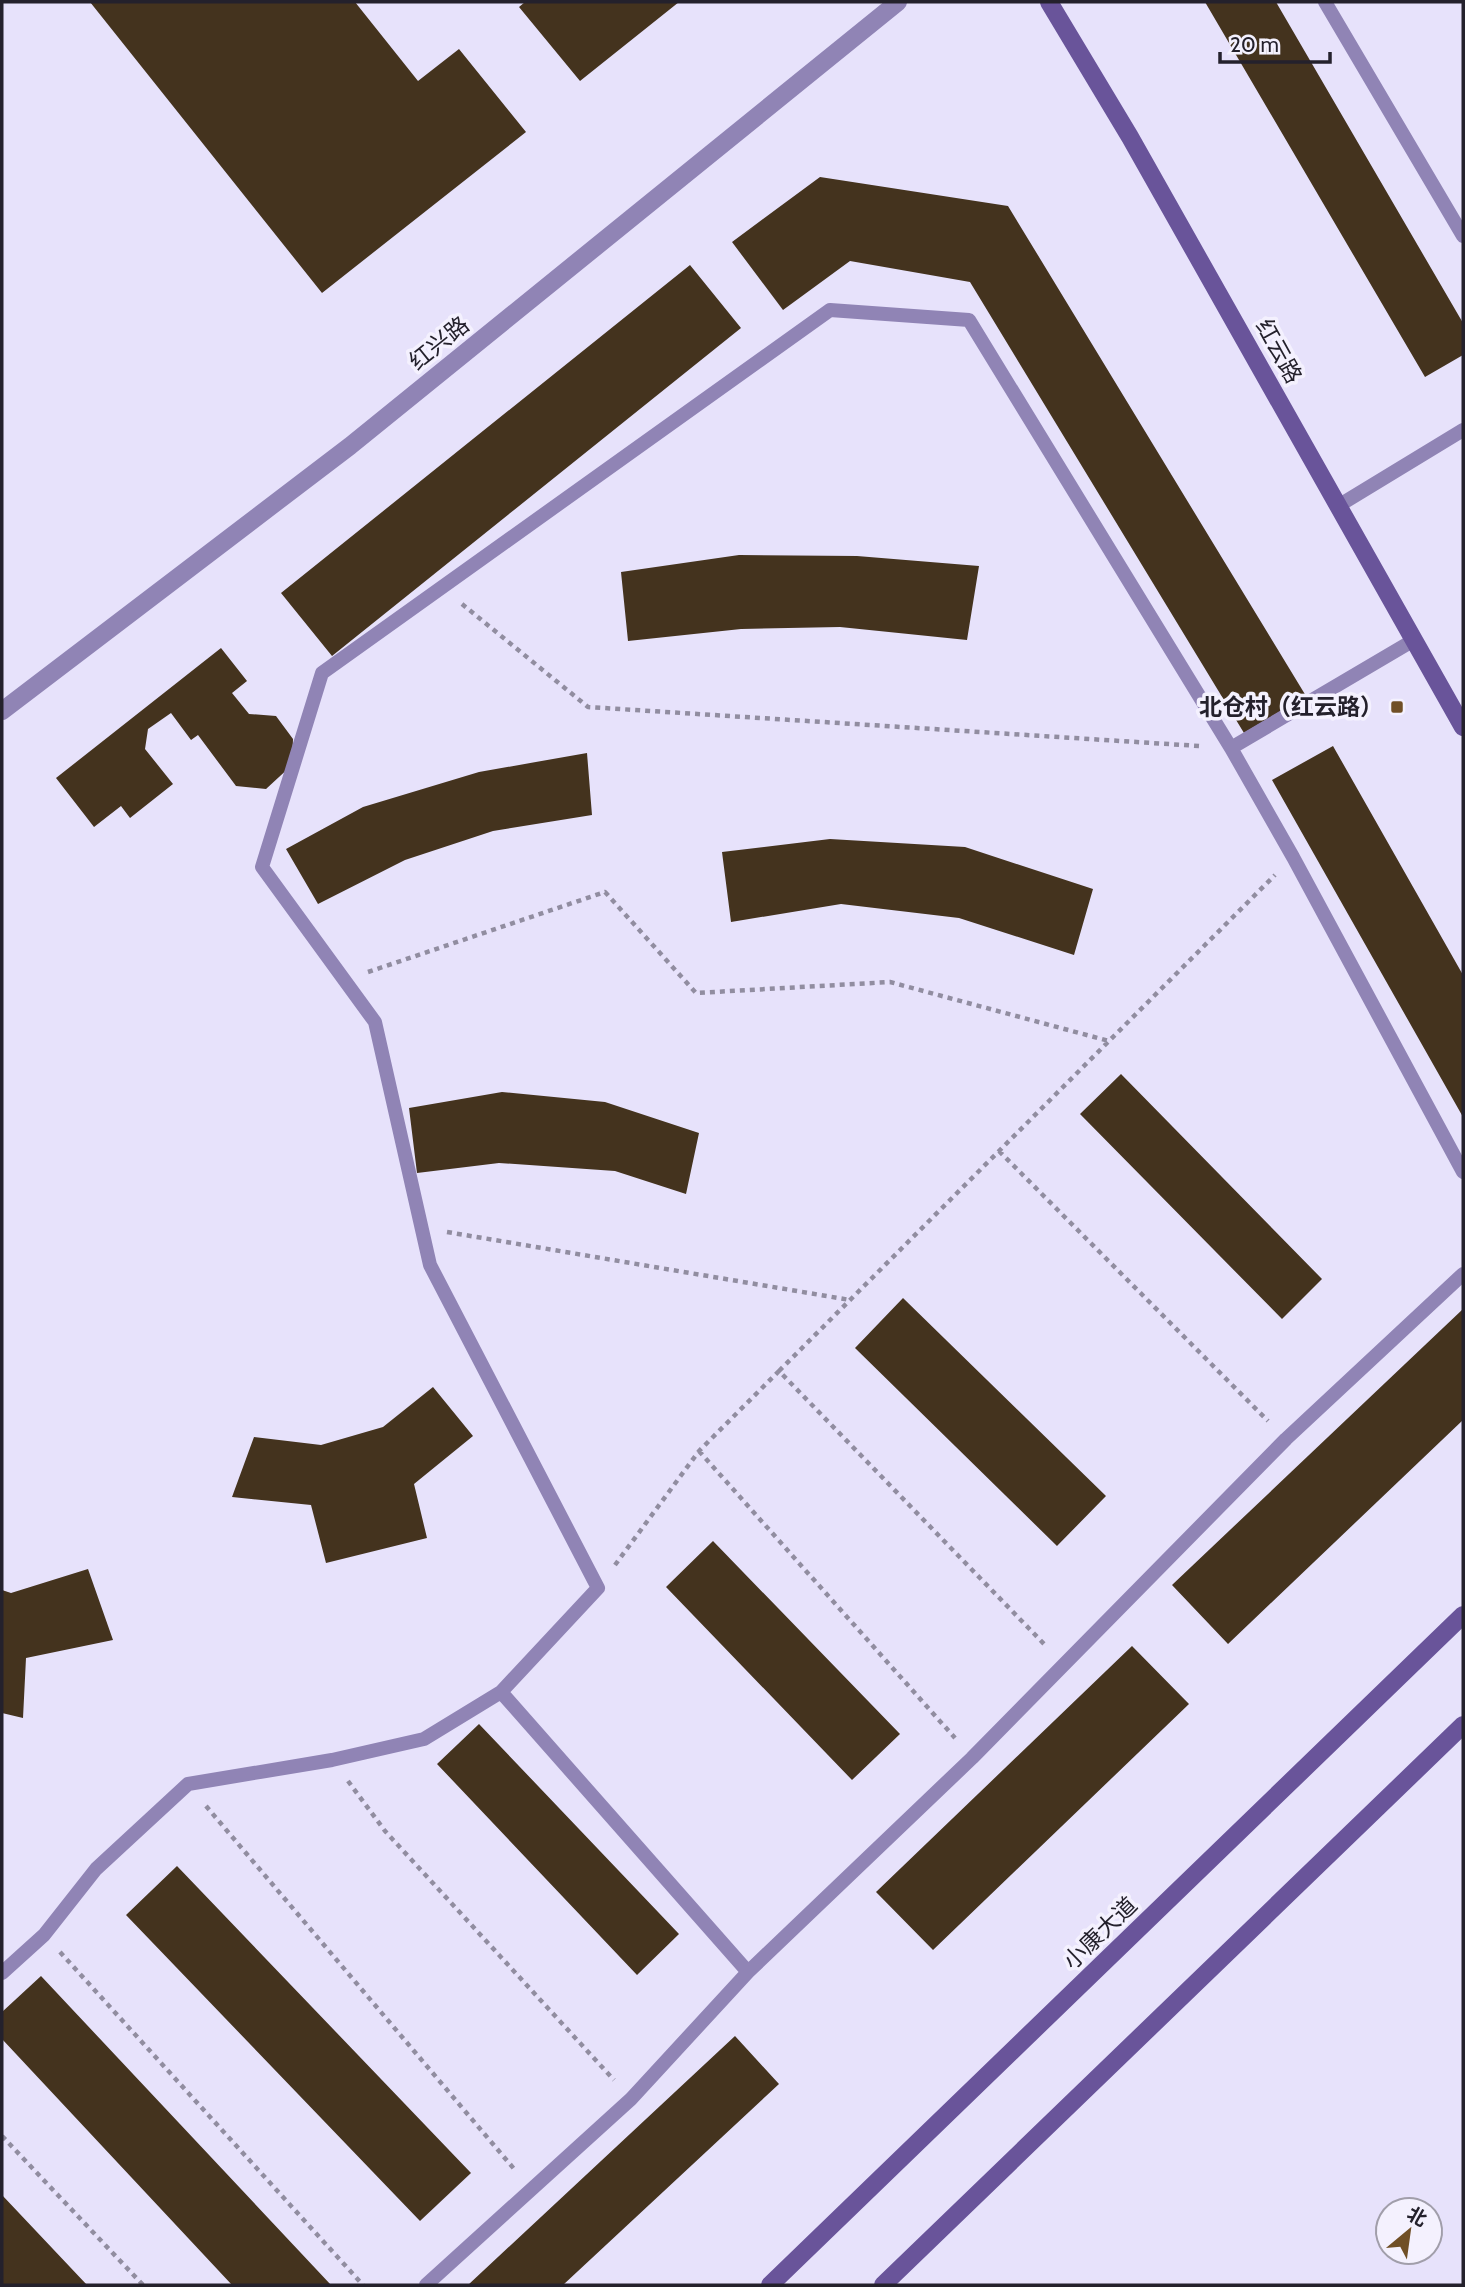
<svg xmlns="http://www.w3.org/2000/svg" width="1465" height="2287" font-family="Cabin,'Noto Sans SC',sans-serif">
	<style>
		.building { fill: #44331e }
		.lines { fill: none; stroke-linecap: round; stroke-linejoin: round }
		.path { stroke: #918da0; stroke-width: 4.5; stroke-dasharray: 5 5; stroke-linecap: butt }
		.lane { stroke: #9084b5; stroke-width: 14 }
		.street { stroke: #9084b5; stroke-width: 18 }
		.secondary { stroke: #69549a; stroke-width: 18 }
		.poi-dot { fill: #704f26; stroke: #f4f1fe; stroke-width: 2.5 }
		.labels { text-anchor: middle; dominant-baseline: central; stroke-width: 7; stroke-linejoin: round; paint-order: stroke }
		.street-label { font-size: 23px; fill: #24212c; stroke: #f4f1fe }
		.poi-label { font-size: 23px; font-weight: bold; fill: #24212c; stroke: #f4f1fe; text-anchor: end }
	</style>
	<rect width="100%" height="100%" fill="#e7e2fb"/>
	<path class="building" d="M90,2h265l63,79 41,-32 67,83 -204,161z
		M525,2h154l-99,79 -61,-74z
		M1205,2h71l187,321v32l-38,22z
		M820,177l188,29 298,490 -62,37 -274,-451 -120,-21 -67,49 -51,-68z
		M690,265l51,63 -409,328 -51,-63z
		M739,555l118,1 122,10 -12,74 -127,-13 -99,2 -113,12 -7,-69z
		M221,648l26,33 -15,12 17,21 27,2 17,23 -1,26 -26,24 -30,-3 -38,-51 -7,5 -20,-27 -23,16 -3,20 28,35 -43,34 -9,-12 -27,21 -38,-49z
		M1333,746l130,229v142l-191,-337z
		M587,753l5,62 -99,16 -88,29 -87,44 -32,-55 77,-42 116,-35z
		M830,839l135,8 128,42 -19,66 -115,-37 -118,-14 -110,18 -9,-70z
		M1121,1074l201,205 -40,40 -202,-205z
		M502,1092l103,10 94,31 -13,61 -71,-23 -116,-8 -82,10 -8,-65z
		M903,1298l203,198 -49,50 -202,-198z
		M1463,1309v111l-235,224 -56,-59z
		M433,1387l40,49 -59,48 13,54 -101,25 -15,-58 -79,-8 22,-60 67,8 62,-18z
		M713,1541l187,193 -48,46 -186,-193z
		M88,1569l25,71 -87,18 -3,60 -21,-5v-123l9,3z
		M1132,1646l57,58 -256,246 -57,-58z
		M479,1724l200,210 -42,41 -200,-211z
		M177,1866l294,307 -51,48 -294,-306z
		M41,1976l290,309h-99l-230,-246v-27z
		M735,2036l44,48 -216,201h-95z
		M2,2195l85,90h-85z"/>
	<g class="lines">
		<path class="path" d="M462,604l126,103 611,39
			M368,972l237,-80 91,101 194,-11 219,59
			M999,1151l269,270
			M447,1232l403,68
			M779,1371l496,-496
			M699,1451l256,287
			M615,1565l84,-114 80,-80 268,276
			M348,1781l37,50 229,249
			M206,1806l309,364
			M60,1952l303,333
			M2,2136l141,149"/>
		<path class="lane" d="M1325,2l138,234
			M1338,506l125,-76
			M1231,748l62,109 170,315
			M501,1692l247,280
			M2,1973l42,-38 52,-66 92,-85 144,-24 92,-21 77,-47 97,-104 -168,-323 -55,-243 -113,-155 60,-194 508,-363 139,10 262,428 183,-108
			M426,2285l205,-186 117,-127 224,-214 314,-319 177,-165"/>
		<path class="street" d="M2,711l348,-265 548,-444"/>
		<path class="secondary" d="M1049,2l81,135 333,590
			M770,2285l693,-670
			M883,2285l580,-560"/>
	</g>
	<rect class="poi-dot" x="1390" y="700" width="14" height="14" rx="3.5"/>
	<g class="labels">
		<g class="street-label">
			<text transform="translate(439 343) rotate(-39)">红兴路</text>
			<text transform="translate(1279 351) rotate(61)">红云路</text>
			<text transform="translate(1100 1933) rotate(-44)">小康大道</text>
		</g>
		<g class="poi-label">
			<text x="1383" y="707">北仓村（红云路）</text>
		</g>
	</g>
	<rect width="1465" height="2287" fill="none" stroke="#24212c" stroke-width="7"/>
	<g transform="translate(1409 2231) rotate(29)"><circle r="33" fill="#f4f1fe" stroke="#a19eaa" stroke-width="2"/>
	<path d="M0-5L12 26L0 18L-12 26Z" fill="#704f26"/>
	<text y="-10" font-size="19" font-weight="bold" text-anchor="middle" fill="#24212c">北</text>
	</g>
	<path d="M1220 52v10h110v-10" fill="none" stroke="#24212c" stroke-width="3.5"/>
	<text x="1230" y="52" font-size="21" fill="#24212c" stroke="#f4f1fe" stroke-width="5" paint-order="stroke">20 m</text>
</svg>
